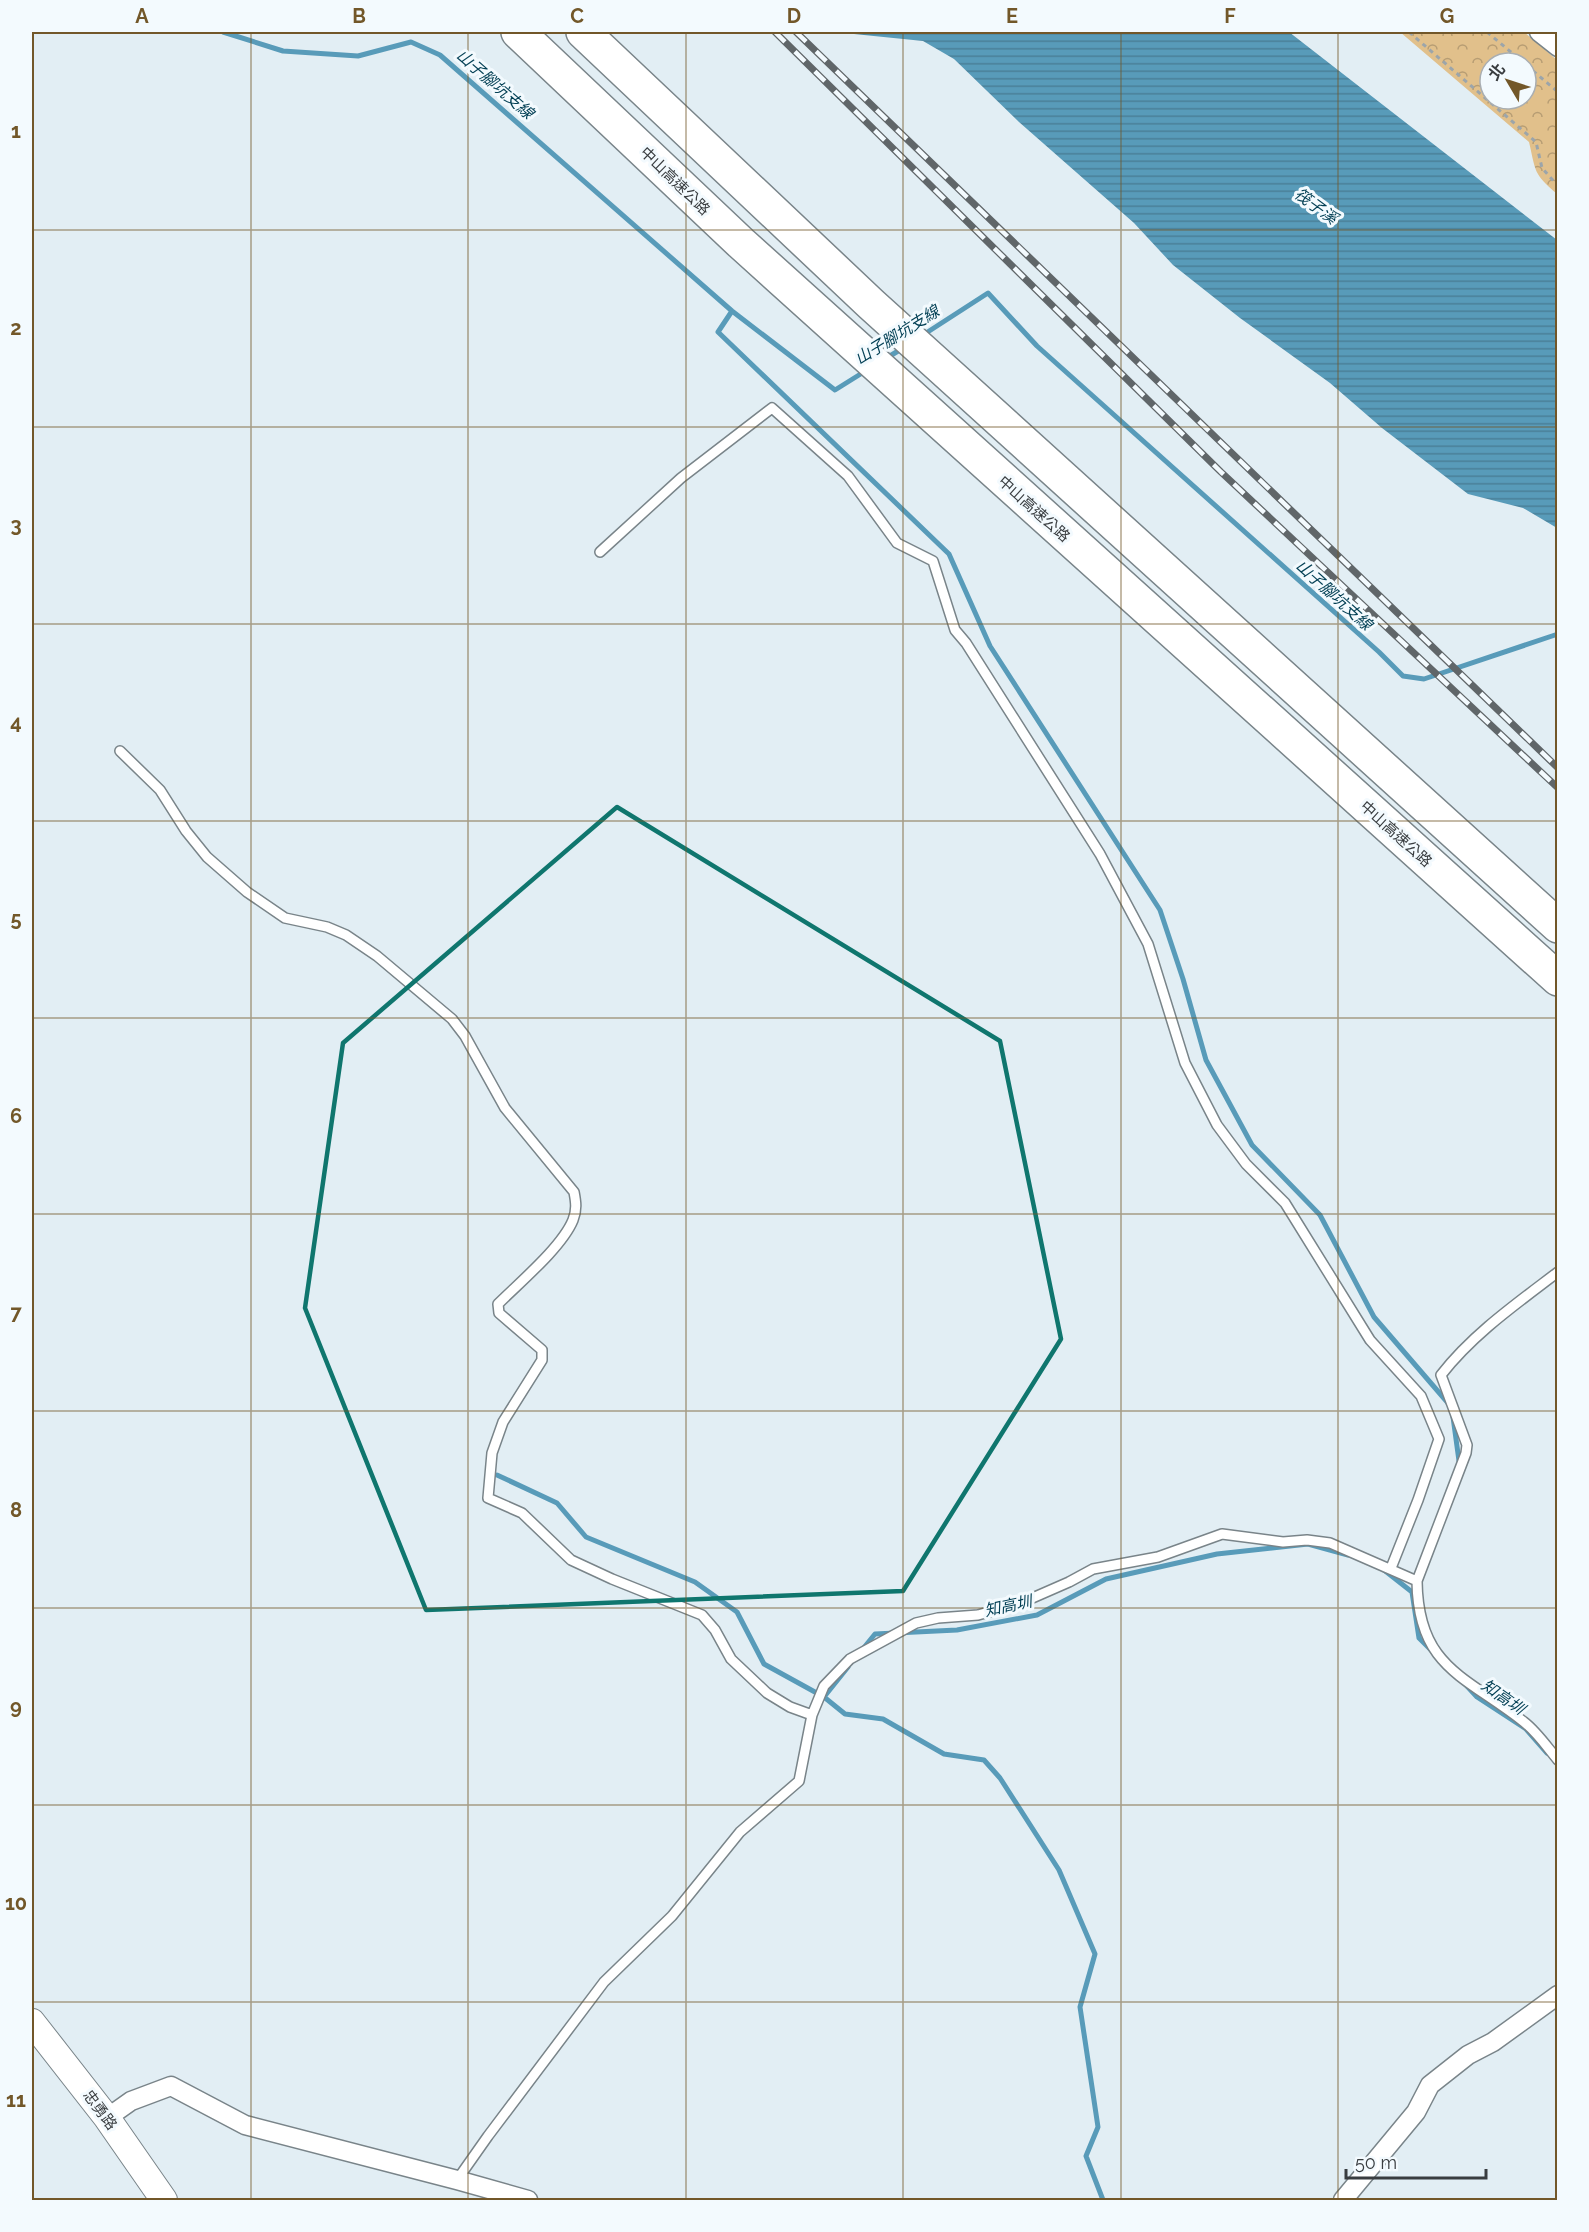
<svg xmlns="http://www.w3.org/2000/svg" width="1589" height="2232" font-family="Raleway,'Noto Sans TC',sans-serif">
	<style>
		.park { fill: url(#park-crowns); fill-rule: evenodd }
		.water { fill: url(#water-rules) }
		.lines { fill: none; stroke-linecap: round; stroke-linejoin: round }
		.stream { stroke: #589bb9; stroke-width: 5 }
		.service-casing { stroke: #798489; stroke-width: 12 }
		.minor-casing { stroke: #798489; stroke-width: 21 }
		.secondary-casing { stroke: #798489; stroke-width: 28 }
		.motorway-casing { stroke: #798489; stroke-width: 36 }
		.path { stroke: #9ca5aa; stroke-width: 3; stroke-dasharray: 4.5 4.5; stroke-linecap: butt }
		.service { stroke: #fff; stroke-width: 9 }
		.minor { stroke: #fff; stroke-width: 18 }
		.secondary { stroke: #fff; stroke-width: 26 }
		.motorway { stroke: #fff; stroke-width: 33 }
		.rail-casing { stroke: #606669; stroke-width: 7 }
		.rail { stroke: #f3fafe; stroke-width: 4.5; stroke-dasharray: 14; stroke-linecap: butt }
		.marked { fill: none; stroke: #0f766e; stroke-width: 4.5; stroke-linejoin: round }
		.grid { fill: none; stroke: #725729; stroke-width: 1.5; stroke-opacity: 0.55 }
		.labels { text-anchor: middle; dominant-baseline: central; stroke-width: 6; stroke-linejoin: round; paint-order: stroke }
		.street-label { font-size: 15px; fill: #393d40; stroke: #f3fafe }
		.water-label { font-size: 16px; font-style: italic; fill: #023f54; stroke: #f3fafe }
		.neatline { fill: none; stroke: #725729; stroke-width: 2 }
		.grid-label { font-size: 20px; text-anchor: middle; font-weight: bold; fill: #725729 }
	</style>
	<defs>
		<pattern id="park-crowns" width="20" height="18" patternUnits="userSpaceOnUse" patternTransform="scale(1.5)"><rect width="20" height="18" fill="#e1c08b"/><path d="M2 6a3 3 0 1 1 6 0M12 15a3 3 0 1 1 6 0" fill="none" stroke="#b79d73"/></pattern>
		<pattern id="water-rules" width="6" height="5" patternUnits="userSpaceOnUse" patternTransform="scale(1.5)"><rect width="6" height="5" fill="#589bb9"/><path d="M0 2.5h6" fill="none" stroke="#4a8098"/></pattern>
	</defs>
	<rect width="100%" height="100%" fill="#e2eef4"/>
	<path class="park" d="M1400,32h124l33,28v134c-24,-21 -21,-22 -28,-52zM1490,63h36v36h-36z"/>
	<path class="water" d="M851,32h438l268,208v288l-34,-20 -55,-14 -86,-66 -52,-45 -90,-65 -67,-53 -39,-42 -115,-101 -65,-63 -31,-18 -69,-7z"/>
	<g class="lines">
		<path class="stream" d="M223,32l60,19 75,5 53,-14 29,13 292,256 103,79 32,-20
			M732,311l-14,21 231,222 41,92 170,264 23,69 23,81 46,85 68,70 54,102 74,86
			M923,335l65,-42 49,53 342,306 24,24 21,3 134,-45
			M885,359l18,-11
			M1453,1417l6,44
			M497,1475l60,28 29,34 109,45 42,30 27,52 60,33 24,-30
			M1384,1570l28,22 7,46 14,14
			M862,1650l13,-16 82,-4 80,-15 69,-36 111,-25 91,-10 40,11
			M1465,1684l12,13 49,32 21,24
			M824,1697l21,17 38,5 61,35 40,6 16,18 59,92 36,84 -15,53 18,120 -12,29 17,44"/>
		<g class="service-casing">
			<path id="service" d="M600,552l81,-74 91,-70 76,68 49,67 36,18 22,69 11,13 134,211 48,90 37,119 32,62 29,39 39,39 85,137 51,56 18,43 -21,61 -27,68
				M120,751l40,39 26,41 21,26 40,35 38,26 42,9 19,8 31,21 75,63 13,17 40,72 69,84c2,10 3,18 -1,28 -11,27 -54,63 -75,84l1,9 43,37v10l-39,62 -11,31 -4,45 34,15 49,47 41,19 90,36 13,15 16,29 36,34 23,14 22,8
				M1558,1272c-42,32 -85,62 -117,103l26,70 -1,8 -49,128c1,87 49,95 107,141 13,10 23,25 34,38
				M457,2180l31,-44 116,-154 68,-66 68,-84 59,-51 13,-66 12,-29 26,-27 66,-36 22,-5 40,-3 43,-12 48,-21 24,-13 65,-12 64,-23 61,8 24,-2 23,3 87,38"/>
		</g>
		<g class="minor-casing">
			<path id="minor" d="M1539,32l19,15
				M107,2118l24,-17 40,-15 74,39 212,55 71,20
				M1343,2200l73,-88 14,-27 38,-30 25,-13 65,-47"/>
		</g>
		<g class="secondary-casing">
			<path id="secondary" d="M32,2022l75,96 57,82"/>
		</g>
		<g class="motorway-casing">
			<path id="motorway" d="M518,32l223,211 817,736
				M583,32l288,272 687,622"/>
		</g>
		<path class="path" d="M1409,32l127,110 6,26 16,18
			M1487,32l37,31
			M1526,65l32,27"/>
		<use href="#service" class="service"/>
		<use href="#minor" class="minor"/>
		<use href="#secondary" class="secondary"/>
		<use href="#motorway" class="motorway"/>
		<g class="rail-casing">
			<path id="rail" d="M775,32l446,440 337,316
				M796,32l762,736"/>
		</g>
		<use href="#rail" class="rail"/>
	</g>
	<path class="marked" d="M617,807l383,234 61,298 -158,252 -477,19 -121,-302 38,-265z"/>
	<path class="grid" d="M251,32v2168M468,32v2168M686,32v2168M903,32v2168M1121,32v2168M1338,32v2168M32,230h1526M32,427h1526M32,624h1526M32,821h1526M32,1018h1526M32,1214h1526M32,1411h1526M32,1608h1526M32,1805h1526M32,2002h1526"/>
	<g class="labels">
		<g class="street-label">
			<text transform="translate(675 181) rotate(44)">中山高速公路</text>
			<text transform="translate(1034 509) rotate(42)">中山高速公路</text>
			<text transform="translate(1396 834) rotate(42)">中山高速公路</text>
			<text transform="translate(100 2110) rotate(53)">忠勇路</text>
		</g>
		<g class="water-label">
			<text transform="translate(495 84) rotate(41)">山子腳坑支線</text>
			<text transform="translate(1316 206) rotate(36)">筏子溪</text>
			<text transform="translate(897 335) rotate(-32)">山子腳坑支線</text>
			<text transform="translate(1334 595) rotate(42)">山子腳坑支線</text>
			<text transform="translate(1008 1606) rotate(-12)">知高圳</text>
			<text transform="translate(1503 1697) rotate(35)">知高圳</text>
		</g>
	</g>
	<rect width="1589" height="2232" fill="none" stroke="#f3fafe" stroke-width="66"/>
	<g transform="translate(1508 81) rotate(309)"><circle r="28" fill="#f3fafe" stroke="#a9aeb2" stroke-width="1.5"/>
	<path d="M0-4.5L10 22L0 15L-10 22Z" fill="#725729"/>
	<text y="-9" font-size="16" font-weight="bold" text-anchor="middle" fill="#393d40">北</text>
	</g>
	<path d="M1346 2169v9h140v-9" fill="none" stroke="#393d40" stroke-width="3"/>
	<text x="1355" y="2169" font-size="18" fill="#393d40" stroke="#f3fafe" stroke-width="4.5" paint-order="stroke">50 m</text>
	<rect x="33" y="33" width="1523" height="2166" class="neatline"/>
	<g class="grid-label">
		<text x="142" y="23">A</text>
		<text x="359" y="23">B</text>
		<text x="577" y="23">C</text>
		<text x="794" y="23">D</text>
		<text x="1012" y="23">E</text>
		<text x="1230" y="23">F</text>
		<text x="1447" y="23">G</text>
		<text x="16" y="138">1</text>
		<text x="16" y="335">2</text>
		<text x="16" y="532">3</text>
		<text x="16" y="729">4</text>
		<text x="16" y="926">5</text>
		<text x="16" y="1123">6</text>
		<text x="16" y="1320">7</text>
		<text x="16" y="1517">8</text>
		<text x="16" y="1714">9</text>
		<text x="16" y="1910">10</text>
		<text x="16" y="2107">11</text>
	</g>
</svg>
